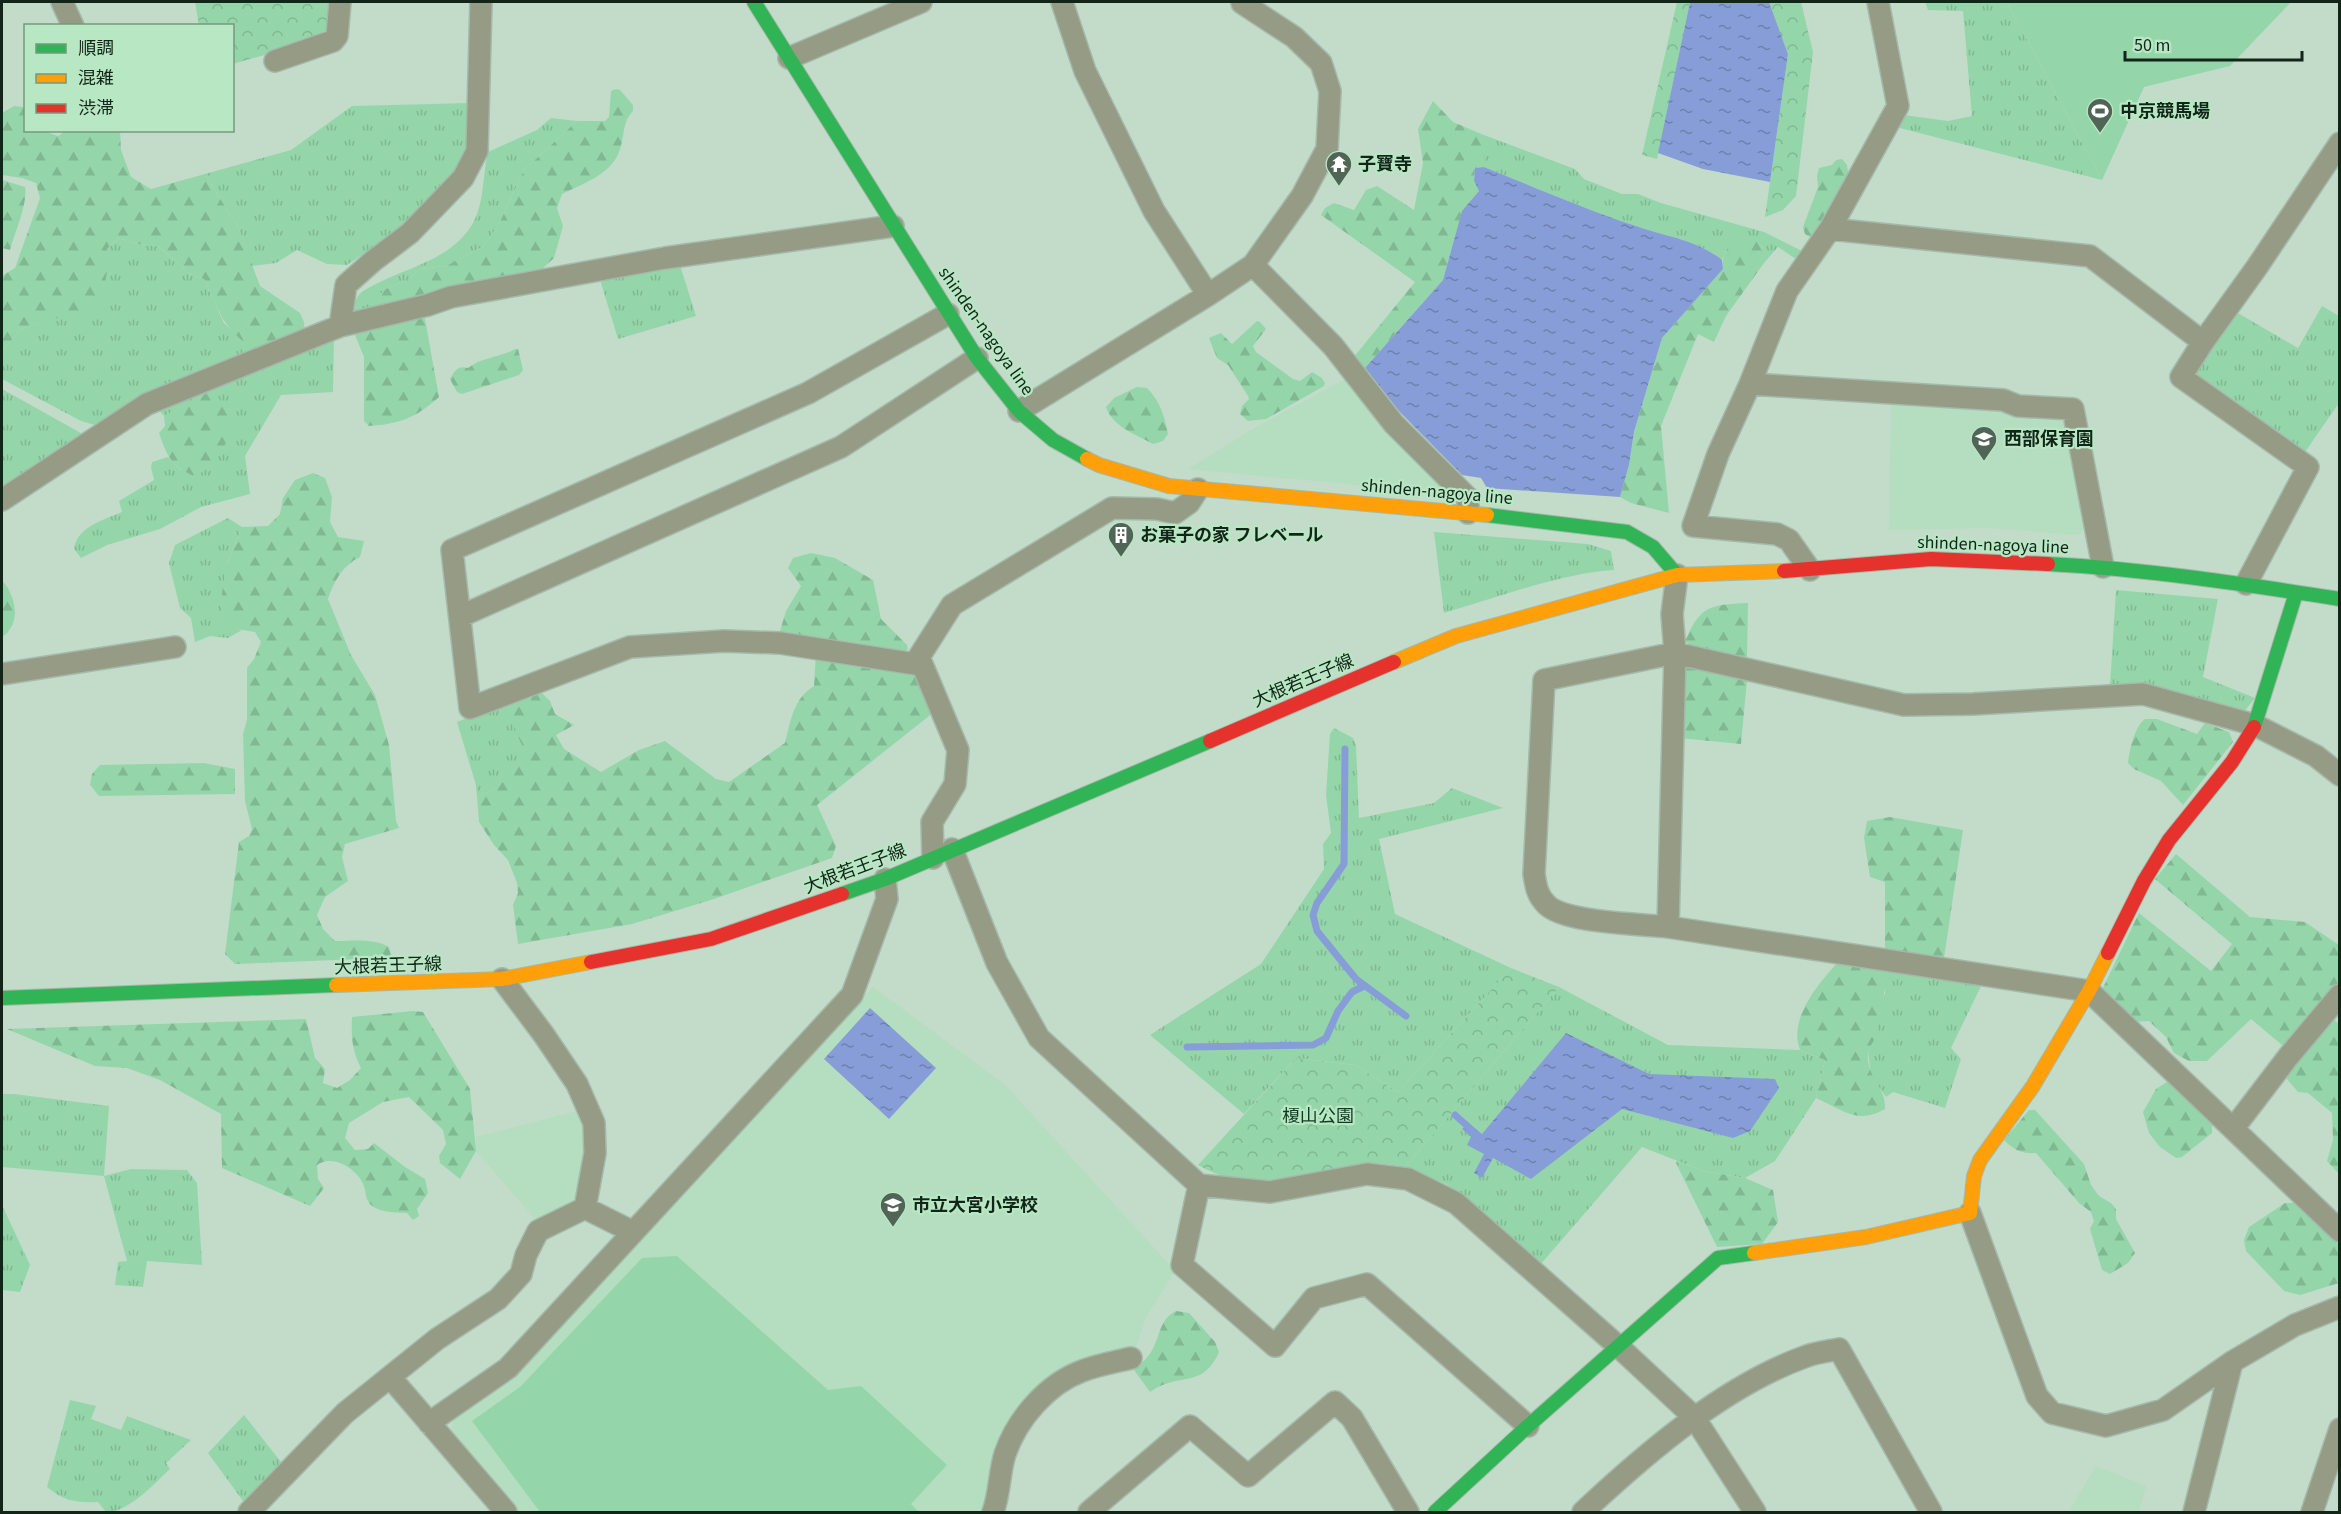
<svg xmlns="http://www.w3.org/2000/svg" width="2341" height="1514" font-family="'Source Sans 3','Noto Sans JP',sans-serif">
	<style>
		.built { fill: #b4debf }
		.grass { fill: url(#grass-tufts) }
		.forest { fill: url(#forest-firs) }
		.park { fill: url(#park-crowns) }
		.pitch { fill: #94d6a9 }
		.water { fill: url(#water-ripples) }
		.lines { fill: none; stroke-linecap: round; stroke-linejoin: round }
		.stream { stroke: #879dd8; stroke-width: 7 }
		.street-casing { stroke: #a5b9aa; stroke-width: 24 }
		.fast-casing { stroke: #a5b9aa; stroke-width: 16 }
		.slow-casing { stroke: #a5b9aa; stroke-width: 16 }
		.jam-casing { stroke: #a5b9aa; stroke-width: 16 }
		.street { stroke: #959b85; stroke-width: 21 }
		.fast { stroke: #30b455; stroke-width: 14 }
		.slow { stroke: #ff9f0a; stroke-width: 14 }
		.jam { stroke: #e5322d; stroke-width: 14 }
		.labels { text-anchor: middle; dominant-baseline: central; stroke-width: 4.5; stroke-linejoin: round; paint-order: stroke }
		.poi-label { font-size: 18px; font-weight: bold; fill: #132518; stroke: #b8e7c4; text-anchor: start }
		.street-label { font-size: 18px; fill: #132518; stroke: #b8e7c4 }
		.park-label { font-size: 18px; fill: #103b20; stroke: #b8e7c4 }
	</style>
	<defs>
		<pattern id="grass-tufts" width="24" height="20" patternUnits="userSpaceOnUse" patternTransform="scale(1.5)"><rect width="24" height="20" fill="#94d6a9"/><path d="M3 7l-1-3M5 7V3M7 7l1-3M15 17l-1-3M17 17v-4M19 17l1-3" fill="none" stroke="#7fb891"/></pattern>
		<pattern id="forest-firs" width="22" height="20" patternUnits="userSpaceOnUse" patternTransform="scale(1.5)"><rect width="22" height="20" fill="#94d6a9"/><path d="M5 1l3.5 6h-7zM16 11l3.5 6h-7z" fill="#7fb891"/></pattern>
		<pattern id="park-crowns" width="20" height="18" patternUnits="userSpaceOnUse" patternTransform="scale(1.5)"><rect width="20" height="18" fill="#94d6a9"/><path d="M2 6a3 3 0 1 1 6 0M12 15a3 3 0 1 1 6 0" fill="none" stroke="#7fb891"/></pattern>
		<pattern id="water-ripples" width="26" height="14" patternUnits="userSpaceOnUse" patternTransform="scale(1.5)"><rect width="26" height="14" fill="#879dd8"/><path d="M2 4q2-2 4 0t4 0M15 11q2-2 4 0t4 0" fill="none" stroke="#6d80ae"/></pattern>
	</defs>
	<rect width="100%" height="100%" fill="#c2dcc9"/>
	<path class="built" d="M1349,377l103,117 -264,-25 68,-42z
		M1891,399l104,6 7,7 59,3 10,8 18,100 -11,12 -91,-7 -98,2z
		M873,987l132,98 170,186 -29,46 -10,30 -4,6 -81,29 -66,130h-469l-66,-79 5,-18 57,-39z
		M581,1110l5,18 2,23 -9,48 -7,7 -35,15 -61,-70v-14z
		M2096,1466l50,20 -7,26h-65l-4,-3z"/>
	<path class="grass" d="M1925,2h82l95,178 -206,-53 8,-12 44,6 24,-5 -9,-105 -35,-1z
		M471,103l-1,25 -7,31 -8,18 -41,43 -67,45 -20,-1 -30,-14 -21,13 -24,3 -13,-37 -34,-55 86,-24 61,-44z
		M551,118l26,3 -53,49 -25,54 -15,22 -38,20 -26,3 -14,12 -23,9v22l-28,7 -3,-8c2,-7 5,-16 11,-20 35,-22 82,-27 107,-63 15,-22 12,-51 18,-76l49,-22z
		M1484,135l91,34 9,10 38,15h16l23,9 103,29 40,20 -5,9 -21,-14 -14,16v-14l-7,-7 -31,8 -4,10c-26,-21 -56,-23 -86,-34 -52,-17 -102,-39 -152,-59z
		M118,238l19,6 21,2 32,28 14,5 20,44 32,27 -151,78 -24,-7 -79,-42v-28l19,-22 32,-10 54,-48v-22z
		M679,262l17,54 -78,23 -17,-56 2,-10z
		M2322,306l17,10v87l-34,49 -108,-74v-12l39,-54 62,36z
		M334,335l-1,57 -52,3 -36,61 5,38 -49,13 -41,22 -53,16 -26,13 -7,-9c3,-22 29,-29 48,-37l-3,-11 35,-21 -3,-13 1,-5 16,-5 13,13 36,-73 -4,-6 -49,25 -8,-9z
		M2,389l86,48 -86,56z
		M228,518l14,9 -16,39 11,63 5,1 -14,8 -18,-2 -15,6 -4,-24 -11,-10 -11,-45 6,-18z
		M1434,532l154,12 23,7 3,19c-52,3 -118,28 -170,43z
		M2116,590l102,9 -15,78 52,21 -17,21 -128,-33z
		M515,699l2,34 11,22c-15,18 -29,35 -51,42l-1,-12 -19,-63z
		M1334,728l19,10 3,7 3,73 75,-15 18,-15 51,20 -124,31 16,75 116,54 -113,124 -43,-27 -59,-7 -52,56 -94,-79 111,-71 63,-95 -1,-25 8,-11 -5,-38 4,-61z
		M1879,967l105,13 -33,68 10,11 -16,49 -52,-16 -7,5 -15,-21 -3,-25 6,-13 11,-45z
		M1559,987l109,58 132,5 25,10 -9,38 -41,63 -30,17 -42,-7 -61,-24 -102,118 -78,-70 -16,-11 -41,-17z
		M2,1094h12l95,12 -5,70 27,-7 56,1 10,13 5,82 -55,-4 -4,26 -28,-2 3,-23 9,-1 -23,-85 -102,-9z
		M2,1205l28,60 -10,27 -17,-2 -1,-4z
		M70,1400l26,6 -5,13 30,11 6,-14 64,24 -25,23 4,6c-15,14 -42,44 -64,43l-8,-10c-21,1 -35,-1 -51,-15z
		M244,1415l41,52 -39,38 -38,-52z"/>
	<path class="forest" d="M616,89l4,1 13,15v6c-11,11 -8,24 -13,38 -7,25 -38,35 -58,45l-5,14 6,18 -9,32 -12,11 -91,21 -68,22 -6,-11 6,-11 23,-9 14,-12 26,-3 38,-20 15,-22 25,-54 53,-49h28l4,-4 2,-26z
		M1433,101l20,21 31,13v32l-9,1 -1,13 5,10 -17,21 -19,68 -78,88 -12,-10 62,-76 -94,-67 4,-7 9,-5 20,7 12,-20 11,-4 37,24 9,-47 -5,-34z
		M14,106l9,1 2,4 1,19 18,1 14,5 8,-5h54l1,19 10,27 20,12 54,-15 34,55 21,57 40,27 4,9 1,14 -49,14c-32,-19 -37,-39 -52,-71l-14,-5 -32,-28 -21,-2 -19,-6 -11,11v22l-4,27 -12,10 -70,21 -19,22v-75l13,-8 25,-70 -4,-15 -14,-5 -20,-3v-62z
		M1842,159l5,6 2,14 -37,59 -7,-4 -2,-7 15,-40 -1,-11 2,-8 13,-3 4,-5z
		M2,180l23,7c3,16 -10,45 -15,63l-8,-2z
		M1743,238l14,4 7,7v14l-38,53 -12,26 -16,-8 -37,92 8,87 -38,-10 -11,-6 9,-32 5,-33 28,-94 61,-69c-2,-17 5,-24 20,-31z
		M417,313l8,6 14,78c-23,21 -40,27 -70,29l-5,-5v-64l-11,-27z
		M1257,321l3,1 6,7 -13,17 3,6 37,27 7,2 12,-9 10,6 3,5 -1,3 -58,33 -18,2 -8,-7 2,-8 7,-7 -1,-3 -20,-31 -11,-7 -8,-20 12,-5 11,11z
		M515,349h3l5,21 -4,5 -57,19 -5,-2 -7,-13c4,-8 8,-14 18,-11 14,-11 32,-10 47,-19z
		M1137,387l10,1c13,13 18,29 21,46l-5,7 -10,3c-18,-10 -40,-17 -47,-37l8,-9z
		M213,390l20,28c-4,24 -15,49 -39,58 -23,-10 -27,-20 -35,-43l6,-7 -1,-10z
		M313,473l12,5 7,19 -2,25 8,15 26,4 -4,16c-17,8 -26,24 -32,42l23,56 24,40 14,50 7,76 3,7 -54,16 -3,13 6,24 -23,16 -8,18 6,14 12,12c17,0 39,-3 54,6l2,9 -5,2 -151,6 -10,-10 14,-112 10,-6 3,-7 -7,-28 -2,-67 4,-14v-52l7,-9 7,-17 -6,-10 -18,-3 -17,-22 6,-41 16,-39 26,-1 12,-12 3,-16 12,-18z
		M811,553l24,5 38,22 8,39 26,26 1,4 -5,4 -121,-18 -2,-4 6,-20 15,-25 -13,-18 5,-10z
		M2,580c14,16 20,44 0,57z
		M1748,603l-1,56 -52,-8 -10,-10c16,-36 24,-36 63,-38z
		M816,653l105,18 13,37 -5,8 -112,89 19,41 -4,12 -121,42 -79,24 -114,20 -5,-39 5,-12 -1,-10 -9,-23 -14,-15 -15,-23 -2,-25c22,-7 36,-24 50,-42 -9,-18 -19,-36 -12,-56l23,-10 12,12 5,13 19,11 -18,10 8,14 37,23 38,-22 26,-9 51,38 13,3 56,-39c6,-23 8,-44 29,-57z
		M1680,664l67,16 -6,64 -62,-6z
		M2145,719h12l40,15 8,-11 24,9 4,10 -50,63 -22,-24 -27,-12 -6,-6c2,-15 6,-35 17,-44z
		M204,763l31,6v25l-136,2 -9,-11 2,-11 8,-9z
		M1890,817l73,13 -19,128 -59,-8v-68l-15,-5 -6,-39 3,-17z
		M2176,854l74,63 55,5 34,23v37l-48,62 -9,1 -31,-26 -44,42h-18l-15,-8 -8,-16 -17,-16 -15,1 -33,-30 38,-79 72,58 21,-27 -77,-65z
		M1839,961l40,6c11,18 2,53 -5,73 -2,4 -5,8 -6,12 -2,27 18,33 17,57 -28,16 -42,1 -69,-11l9,-38 -25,-10c-12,-32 19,-67 39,-89z
		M413,1011l10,1 47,77 6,62 -16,28 -20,-16 -1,-7 7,-12 -3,-14 -34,-33 -26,5 -34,21 -4,15 10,12 13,-1 6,-6 31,24 20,12 3,14 -11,16 2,7 -6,4 -6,-7c-12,-1 -27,0 -36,-8 -7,-7 -4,-13 -8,-21 -7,-16 -31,-30 -46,-19l1,14 6,9 -14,18 -88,-38 -1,-54 -61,-34 -33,-12 -32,-2 -88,-37 299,-10 9,39 10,11 -2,14 14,5 13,-8 11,-12c-9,-18 -10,-31 -9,-51z
		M2330,1016l9,8v150l-12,-13 6,-21 -1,-27 -24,-20 -10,-1 -11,-13 2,-9z
		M2167,1082l6,2 39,41v8l-30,24 -6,1 -16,-11 -11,-14 -6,-21 13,-23z
		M2029,1110h6l49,54 7,21 8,11 12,7 5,6v10l19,34 -7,10 -18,11 -8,-4 -12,-41 4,-8 -3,-9 -12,-9 -43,-50c-15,1 -22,-3 -32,-13z
		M1677,1161l26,10 42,7 28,12 5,32 -16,22 -45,3 -41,-84z
		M2285,1203h9l45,42v38l-39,12 -16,-4 -38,-40 -2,-11 5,-13z
		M1176,1311l13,2 26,29 4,10c-17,38 -39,19 -69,40l-16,-22c5,-5 13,-11 17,-18 9,-14 8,-33 25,-41z"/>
	<path class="park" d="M195,2h140l-9,35 -93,27 -1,-38 -33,-1z
		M1677,2h13l-33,157 -15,-4z
		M1769,2h32l12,50 -17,144 -13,14 -18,7 23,-163z
		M1511,968l48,19 -154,180c-13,-2 -27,-5 -41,-4 -10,1 -21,5 -32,7 -52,11 -84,23 -134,-5l98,-107 59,7 43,27z"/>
	<path class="pitch" d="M2007,2h284l-61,64 -86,21 -42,93z
		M677,1256l151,134 33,-4 86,79 -36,39 8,8h-379l-68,-91 48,-34 122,-129z"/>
	<path class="water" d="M1690,2h79l19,52 -18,128 -67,-13 -45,-16z
		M1484,167c50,20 100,42 152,59 30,11 60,13 86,34l1,9 -61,69 -28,94 -5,33 -9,32 -133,-9 -6,-10 -19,-3 -63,-64 -34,-43 78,-88 19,-69 17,-20 -5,-10 1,-13z
		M870,1008l66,60 -47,51 -65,-60z
		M1566,1033l83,41 126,5 4,9 -29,43 -17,7 -111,-29 -91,70 -38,-21 -11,20 -8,-5 10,-19 -17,-9 4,-8 -9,-8 6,-6 14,11z"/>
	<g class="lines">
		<path class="stream" d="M1345,749l-1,115 -27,39 -4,12 4,16 39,48 50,37
			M1187,1047l126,-2 13,-7 12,-27 14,-19 12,-6
			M1455,1115l18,16"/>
		<g class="street-casing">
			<path id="street" d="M62,2l11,24
				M789,58l132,-56
				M275,61l58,-20 4,-5 3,-34
				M1830,229l260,27 113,86
				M1253,265l80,81 61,78 74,74v15
				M1208,295l45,-30 49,-69 25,-47 3,-58 -9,-28 -27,-26 -52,-34
				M340,326l6,-41 27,-24 37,-28 53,-55 14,-27 4,-149
				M1750,384l253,16 15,6 55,3 30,158
				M1019,411l189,-116 -54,-84 -69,-140 -23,-69
				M2,500l145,-96 193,-78 88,-21 23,-8 214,-39 228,-32
				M1810,570l-21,-30 -12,-6 -84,-8 25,-72 32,-70 37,-93 43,-62 68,-123 -20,-104
				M1677,575l-5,39 3,39 -7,274 421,64 251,240
				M2246,584l62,-117 -127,-90 22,-35 54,-75 83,-124
				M461,616l380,-169 136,-89
				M922,665l-142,-22 -56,-2 -94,6 -160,61 -18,-158 356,-157 140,-79
				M2,674l173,-27
				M952,849l45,114 42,75 160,147 71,7 97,-18 41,5 48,24 163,144 75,70 61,95
				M933,858l-1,-36 23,-38 3,-34 -39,-93 33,-52 160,-97 45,1 18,4 14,-10 9,-14
				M1668,927c-27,-3 -105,-4 -122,-23 -9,-9 -10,-18 -12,-30l10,-194 131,-27 229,52 69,-1 170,-10 112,31 61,31 24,19
				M2233,1129l55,-72 52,-62
				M1199,1185l-17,80 93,81 39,-48 53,-14 161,142
				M585,1208l48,24
				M1970,1213l67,183 15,17 54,13 57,-16 69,-48 63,-37 45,-18
				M390,1377l116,135
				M429,1423l79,-55 344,-373 35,-96 -2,-20
				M249,1512l96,-99 92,-74 61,-40 23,-25 5,-19 12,-24 47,-23 10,-55 -1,-30 -17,-39 -33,-49 -42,-56
				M993,1512c7,-19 6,-39 12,-58 12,-35 42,-70 77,-83 15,-6 33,-9 49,-13
				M1089,1512l101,-86 58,50 87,-74 17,16 56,94
				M1583,1512c63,-59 142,-127 224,-156 10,-4 22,-5 32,-7l92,163
				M2194,1512l38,-150
				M2312,1512l28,-83"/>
		</g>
		<g class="fast-casing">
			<path id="fast" d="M754,2l223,356 42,53 34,29 34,19
				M1487,515l140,17 26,15 24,28
				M2048,564c98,5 195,20 292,35
				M2254,727l42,-134
				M842,894l43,-15 325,-138
				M2,998l334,-13
				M1435,1512l93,-86 190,-168 36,-5"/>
		</g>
		<g class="slow-casing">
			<path id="slow" d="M1087,459l12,6 70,21 318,29
				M1394,662l62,-26 221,-61 107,-4
				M336,985l166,-6 89,-17
				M1754,1253l112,-16 104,-24 4,-37 6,-16 53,-74 56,-95 19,-38"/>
		</g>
		<g class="jam-casing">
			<path id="jam" d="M1784,571l147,-12 117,5
				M1210,741l184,-79
				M2108,953l36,-72 25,-41 63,-78 22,-35
				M591,962l120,-23 131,-45"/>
		</g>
		<use href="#street" class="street"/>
		<use href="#fast" class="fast"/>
		<use href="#slow" class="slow"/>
		<use href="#jam" class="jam"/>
	</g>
	<defs>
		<g id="stadium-pin" transform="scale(1.35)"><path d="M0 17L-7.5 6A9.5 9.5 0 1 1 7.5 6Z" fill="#506556" stroke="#b8e7c4"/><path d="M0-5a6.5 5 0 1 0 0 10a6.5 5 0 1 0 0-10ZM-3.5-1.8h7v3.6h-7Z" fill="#fff"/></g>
		<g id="temple-pin" transform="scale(1.35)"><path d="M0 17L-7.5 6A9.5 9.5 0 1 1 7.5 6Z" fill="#506556" stroke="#b8e7c4"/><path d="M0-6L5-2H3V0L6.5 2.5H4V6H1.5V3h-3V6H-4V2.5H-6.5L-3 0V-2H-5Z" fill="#fff"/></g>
		<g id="school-pin" transform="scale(1.35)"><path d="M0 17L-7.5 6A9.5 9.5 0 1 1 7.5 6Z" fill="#506556" stroke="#b8e7c4"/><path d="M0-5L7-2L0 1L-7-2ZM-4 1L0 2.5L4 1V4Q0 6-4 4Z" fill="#fff"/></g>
		<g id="building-pin" transform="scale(1.35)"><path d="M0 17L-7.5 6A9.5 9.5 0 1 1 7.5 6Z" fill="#506556" stroke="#b8e7c4"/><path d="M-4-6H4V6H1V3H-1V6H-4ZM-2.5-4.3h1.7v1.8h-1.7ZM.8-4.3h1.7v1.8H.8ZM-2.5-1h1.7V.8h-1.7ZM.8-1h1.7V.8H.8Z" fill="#fff"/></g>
	</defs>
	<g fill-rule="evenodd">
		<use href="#stadium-pin" x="2100" y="111"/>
		<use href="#temple-pin" x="1339" y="164"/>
		<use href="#school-pin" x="1984" y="439"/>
		<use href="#building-pin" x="1121" y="535"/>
		<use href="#school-pin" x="893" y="1205"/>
	</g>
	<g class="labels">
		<g class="poi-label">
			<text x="2120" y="111">中京競馬場</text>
			<text x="1358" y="164">子寶寺</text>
			<text x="2004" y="439">西部保育園</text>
			<text x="1140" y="535">お菓子の家 フレベール</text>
			<text x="912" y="1205">市立大宮小学校</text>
		</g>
		<g class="street-label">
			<text transform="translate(986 331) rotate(55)">shinden-nagoya line</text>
			<text transform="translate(1437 492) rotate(5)">shinden-nagoya line</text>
			<text transform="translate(1993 545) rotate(2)">shinden-nagoya line</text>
			<text transform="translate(1303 681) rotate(-23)">大根若王子線</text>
			<text transform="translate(855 869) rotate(-21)">大根若王子線</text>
			<text transform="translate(388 966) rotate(-2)">大根若王子線</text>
		</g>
		<g class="park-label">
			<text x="1318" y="1116">榎山公園</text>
		</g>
	</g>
	<rect width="2341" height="1514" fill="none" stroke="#132518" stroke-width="6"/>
	<rect x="24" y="24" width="210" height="108" fill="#b8e7c4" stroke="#76997f" stroke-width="1.5"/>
	<rect x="36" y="44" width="30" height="9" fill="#30b455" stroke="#76997f" stroke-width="1.5"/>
	<text x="78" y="54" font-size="18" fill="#132518">順調</text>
	<rect x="36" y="74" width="30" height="9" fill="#ff9f0a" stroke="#76997f" stroke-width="1.5"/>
	<text x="78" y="84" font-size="18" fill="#132518">混雑</text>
	<rect x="36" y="104" width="30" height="9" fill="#e5322d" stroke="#76997f" stroke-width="1.5"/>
	<text x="78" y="114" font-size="18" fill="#132518">渋滞</text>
	<path d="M2125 51v9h177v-9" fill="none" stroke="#132518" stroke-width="3"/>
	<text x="2134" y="51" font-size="18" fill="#132518" stroke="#b8e7c4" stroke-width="4.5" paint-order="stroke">50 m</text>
</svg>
